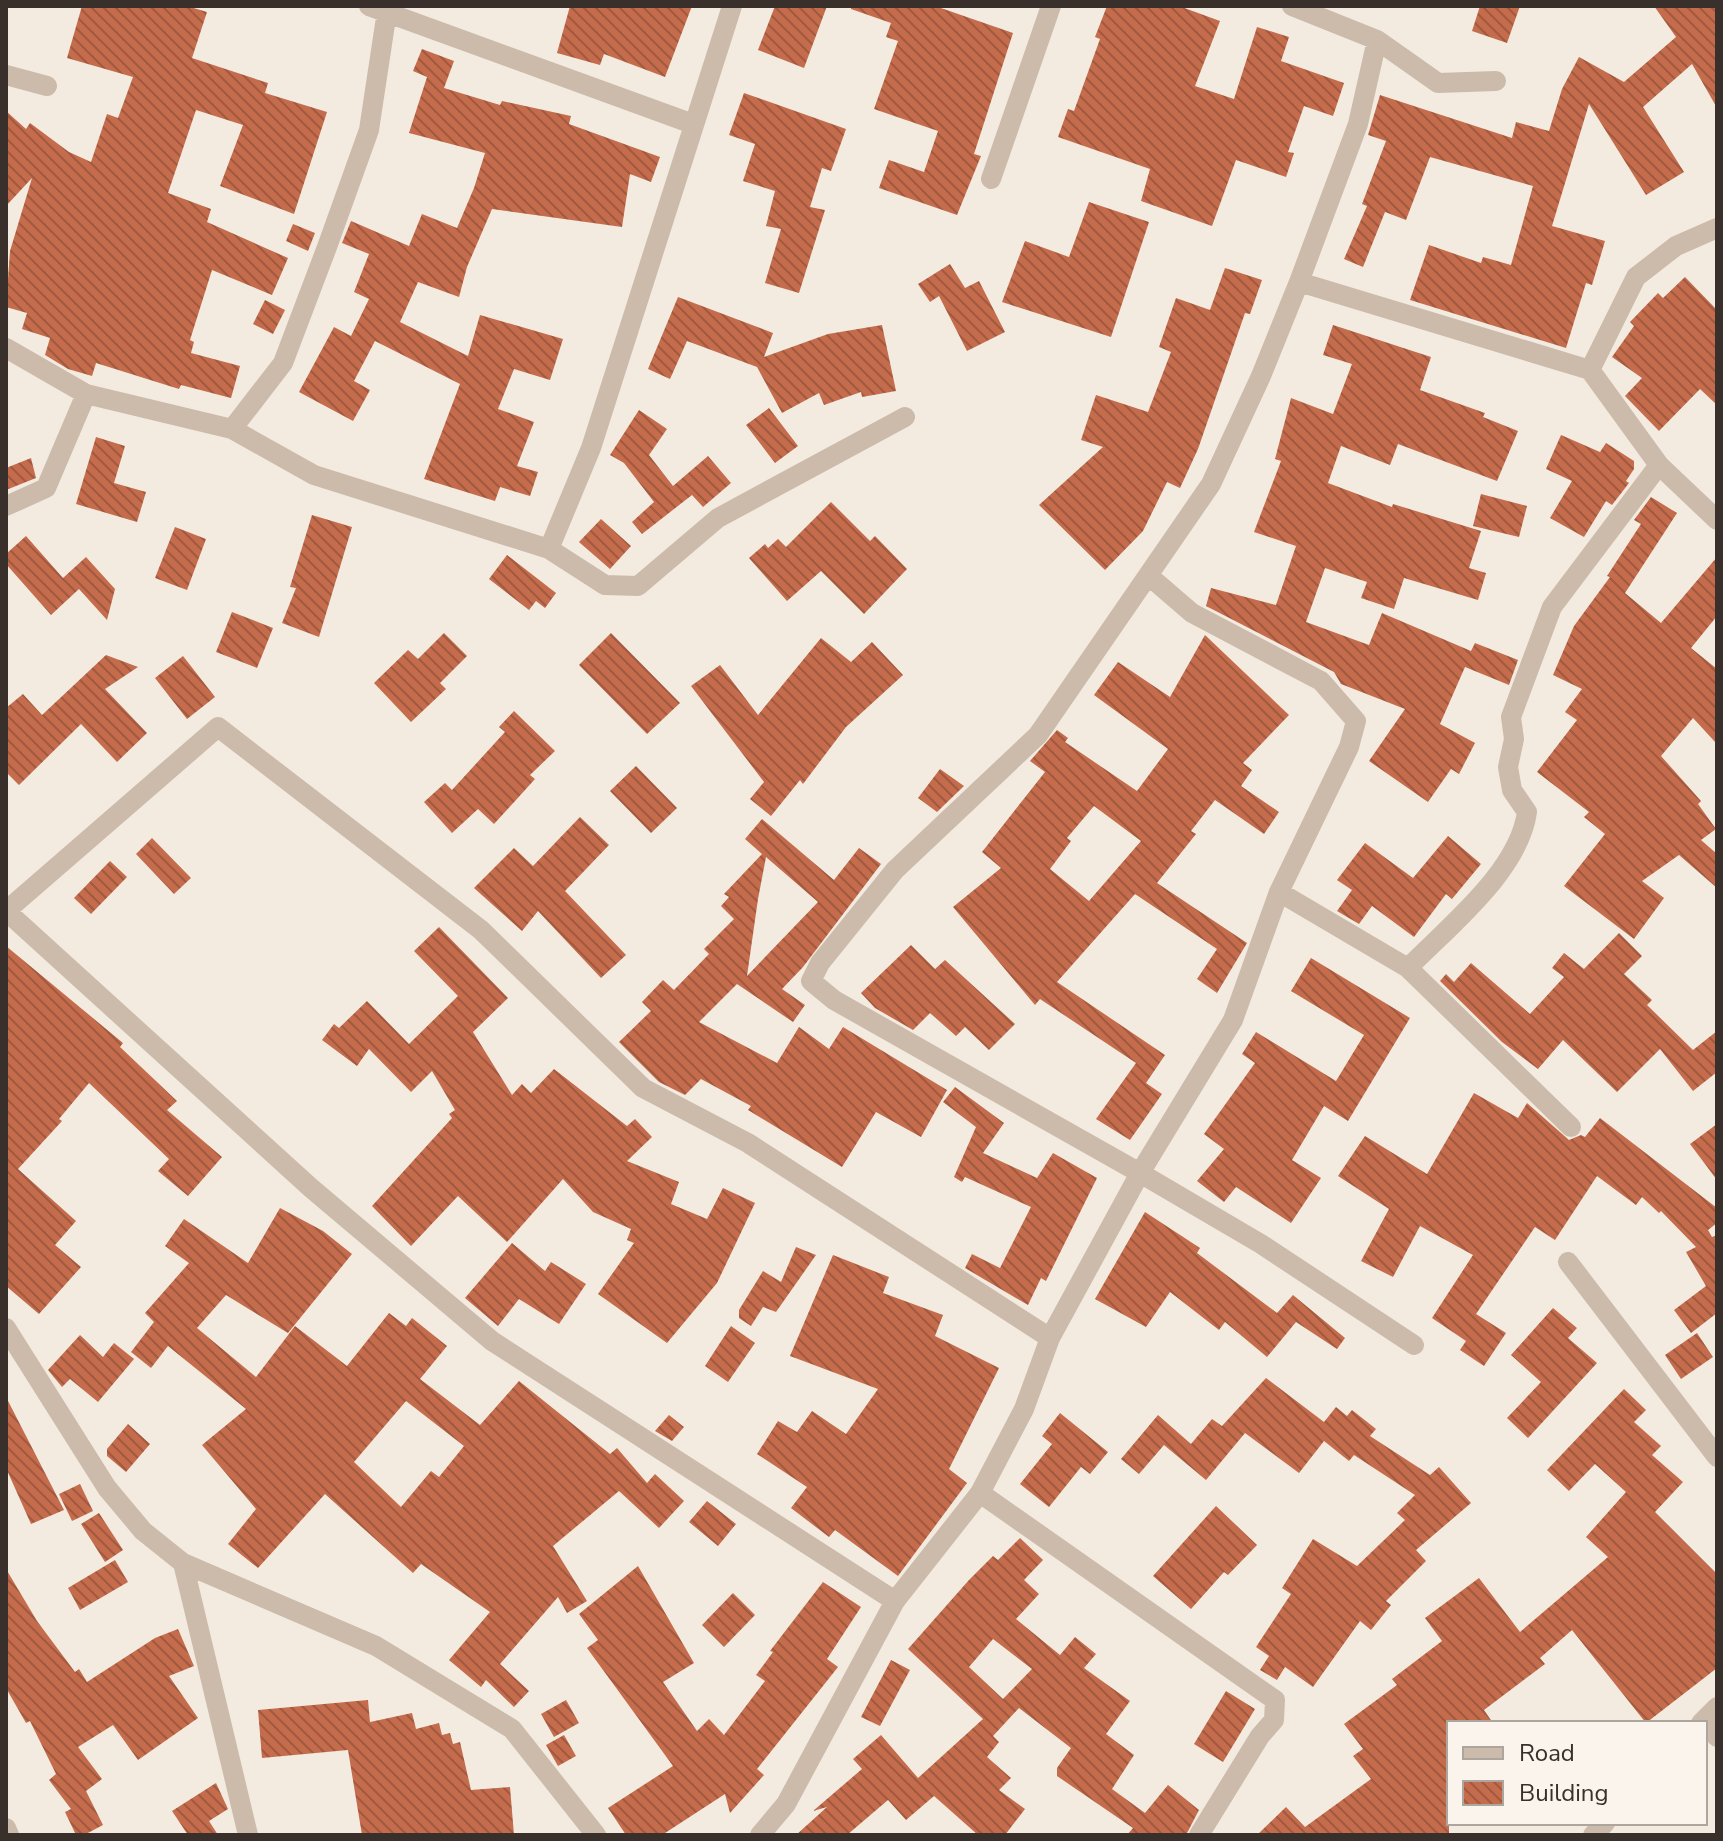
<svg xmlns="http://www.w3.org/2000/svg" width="1723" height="1841" font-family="'Nunito Sans',sans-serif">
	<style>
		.building { fill: url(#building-back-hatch); fill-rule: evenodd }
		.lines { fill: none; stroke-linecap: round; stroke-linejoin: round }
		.street { stroke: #ccbbab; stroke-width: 20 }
	</style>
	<defs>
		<pattern id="building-back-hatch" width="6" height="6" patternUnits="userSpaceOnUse" patternTransform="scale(2)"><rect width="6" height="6" fill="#c56c4c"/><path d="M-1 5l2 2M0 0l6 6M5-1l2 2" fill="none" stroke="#a1593f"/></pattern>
	</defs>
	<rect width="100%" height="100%" fill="#f3ebe0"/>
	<path class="building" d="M82,6h105l20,6 -15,46 76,25 -3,10 62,19 -33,102 -74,-28 23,-61 -47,-15 -28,83 43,16 -4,13 81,36 -16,37 -60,-25 -22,70 4,2 -3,11 49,13 -9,32 -50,-13 -2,4 -83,-26 -4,13 -24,-7 -23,-14 5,-17 -28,-9 5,-16 -21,-6 4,-56 22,-73 -26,28v-95l20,18 4,-6 39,29 22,10 16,-48 11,4 15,-41 -66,-19z
		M570,6h122l-27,71 -61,-23 -4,11 -43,-12z
		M775,6h52l-23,62 -46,-18z
		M851,6h84l78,27 -39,121 7,2 -24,59 -78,-27 10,-28 35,12 14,-41 -64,-22 24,-68 -12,-4 5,-14 -40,-14z
		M1107,6h72l41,15 -25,65 39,13 23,-72 32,10 -8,24 63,22 -11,33 -29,-10 -16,46 6,1 -8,24 -50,-17 -24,66 -71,-25 9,-32 -92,-32 10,-28 6,2 26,-72 -5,-2z
		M1480,6h40l-13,37 -35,-12z
		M1654,6h63v102l-25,-44 -49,43 41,65 -38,23 -57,-91 -37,122 53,15 -13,44 -6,-2 -20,65 -156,-48 19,-55 52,18 2,-6 28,8 22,-79 -103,-29 -24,63 -21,-8 -22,55 -19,-8 23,-53 -5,-2 24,-63 -18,-6 12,-40 132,43 4,-16 33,9 13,-42 17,-32 45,25 52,-45z
		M422,49l32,12 -10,27 56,17 2,-4 69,15 -2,8 91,33 -9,25 -21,-8 -8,53 -130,-18 -25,58 -8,30 -41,-15 -18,40 68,34 12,-41 83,24 -13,41 -36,-11 -16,40 36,13 -17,44 21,6 -8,24 -30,-9 -5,14 -71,-22 36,-95 -85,-43 -21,40 16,9 -17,31 -54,-29 35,-65 17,9 18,-37 -15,-7 15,-38 -27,-11 9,-22 58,25 13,-32 35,14 17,-40 11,-35 -76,-20 18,-56 -14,-6z
		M744,93l102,36 -15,42 -9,-3 -12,39 15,3 -26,83 -34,-10 16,-54 -15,-3 9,-35 -32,-10 12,-37 -26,-9z
		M1089,202l60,20 -38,115 -109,-35 23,-61 44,16z
		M293,224l22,9 -7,18 -22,-10z
		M950,264l15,24 14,-7 26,51 -38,19 -28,-55 -9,6 -12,-18z
		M1225,268l37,12 -12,34 -5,-1 -47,136 -18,39 -13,-6 -24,49 -38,39 -66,-65 64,-58 -22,-7 15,-45 52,17 23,-60 -12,-5 17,-49 34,12z
		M1685,277l32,33v95l-17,-16 -41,42 -34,-35 17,-18 -30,-21 22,-31 -4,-4 28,-29 5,5z
		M678,297l95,36 -9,24 64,-23 54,-9 14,66 -34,6 -1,-5 -37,13 -5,-12 -37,20 -25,-46 -70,-26 -17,38 -22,-10z
		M265,300l20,10 -12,24 -20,-10z
		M1333,325l98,32 -11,33 65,23 -2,4 35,14 -21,50 -99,-37 -8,21 -49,-19 -13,37 64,24 1,-3 88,27 -12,37 17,5 -8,27 -74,-22 -10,31 -33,-11 6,-16 -42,-14 -19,54 63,23 13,-32 89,38 4,-8 43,17 -9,25 -44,-18 -25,57 35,19 -16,31 -8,-5 -23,33 -59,-41 36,-52 -64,-25 -7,-12 -128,-66 5,-18 65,17 20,-59 -42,-14 27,-71 -6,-2 16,-61 42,16 19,-50 -29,-9z
		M769,408l29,38 -23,17 -29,-38z
		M639,410l28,19 -18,26 24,31 35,-30 23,27 -28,24 -11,-12 -50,39 -10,-12 22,-20 -30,-39 -14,-8z
		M1561,435l39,17 6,-9 28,18v8l-8,12 3,2 -17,22 -6,-4 -22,36 -34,-19 22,-37 -26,-12z
		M96,437l29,9 -11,37 32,9 -9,30 -61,-18z
		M31,458l5,20 -30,12v-22z
		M1481,494l46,12 -8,31 -46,-11z
		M1651,497l26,16 -52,80 36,30 56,-66v59l-26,32 26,21v75l-24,-26 -32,38 40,45 -3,3 18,25 -15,11 16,14v34l-38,-33 -37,26 22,17 -30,41 -70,-53 41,-52 -21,-17 5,-5 -52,-40 40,-52 -12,-8 17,-23 -29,-14 21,-49 36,-49 -3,-1 34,-52 -7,-4z
		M831,502l39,39 5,-5 32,33 -43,45 -43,-43 -34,30 -38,-43 16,-14 3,4 10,-9 8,8z
		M312,515l40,12 -33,110 -37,-14 14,-35 -6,-1z
		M601,519l30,27 -21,23 -31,-27z
		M175,527l31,12 -19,51 -32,-12z
		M26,536l37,42 23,-21 29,32 -8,31 -28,-31 -28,26 -45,-51v-10z
		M507,555l49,38 -11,15 -9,-7 -7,9 -40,-31z
		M232,612l41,16 -16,40 -41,-16z
		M444,633l23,23 -27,27 6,6 -35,33 -37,-39 34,-33 10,9z
		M611,633l69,70 -33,31 -68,-69z
		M1205,635l84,80 -46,48 9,7 -11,16 38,26 -15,22 -49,-34 -24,31 5,3 -39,49 90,60 -30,50 -20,-14 20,-30 -82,-55 -78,88 108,73 -19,28 16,11 -32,46 -34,-21 40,-56 -96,-64 -5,6 -82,-98 48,-39 -19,-16 63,-80 -15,-11 27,-31 11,8 -3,4 72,49 31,-42 -74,-54 24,-33 52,35zM1094,806l47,35 -52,60 -39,-32 21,-28 -4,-3z
		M821,638l30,24 21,-20 31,33 -57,52 -43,57 -3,-4 -29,36 -21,-17 14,-17 -73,-96 29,-21 38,50z
		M106,655l32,12 -33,22 42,44 -30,29 -36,-38 -62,61 -13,-13v-64l17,-14 19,21z
		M183,656l32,41 -28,22 -32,-41z
		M514,711l41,40 -25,24 5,4 -41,45 -16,-15 -26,24 -28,-31 21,-19 7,7 53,-58 -6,-5z
		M636,766l41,42 -26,25 -41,-42z
		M940,769l24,17 -27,26 -19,-14z
		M580,817l29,28 -44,46 61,64 -25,23 -63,-67 -16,20 -48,-43 40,-40 19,18z
		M762,819l72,61 25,-32 22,16 -78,103 -21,22 23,16 -12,17 -56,-38 -38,38 78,41 22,-36 30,22 14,-22 104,63 -26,47 -45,-25 -34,55 -94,-57 3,-4 -50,-27 -16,16 -26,-13 -40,-40 32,-31 -9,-9 21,-22 11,10 35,-36 -5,-5 30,-30 -13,-13 8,-9 -5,-3 38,-40 -17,-15zM766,857l52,45 -71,74 11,-77z
		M1448,836l33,28 -29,35 -6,-5 -32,43 -42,-31 -13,18 -22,-13 15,-21 -15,-10 28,-37 48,35z
		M152,838l39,40 -17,16 -38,-40z
		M110,861l17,16 -36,37 -17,-16z
		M439,927l69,71 -35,34 39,63 10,-11 9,9 23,-24 73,57 8,-7 17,18 -25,24 52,21 -8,22 36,15 16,-31 32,15 -38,80 -50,60 -69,-49 36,-51 -7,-3 4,-11 -38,-17 -30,-33 -56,63 -49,-46 -47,50 -39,-40 80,-88 -3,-4 6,-4 -23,-39 -21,21 -42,-43 -12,17 -35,-26 12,-16 5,4 28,-27 42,43 49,-48 -44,-45z
		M1619,933l23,23 -18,18 28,26 -5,5 46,45 24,-19v41l-24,19 -33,-42 -43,43 -54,-52 -25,29 -36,-27 -62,-61 6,-7 8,8 17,-19 59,51 34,-37 -12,-9 12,-15 20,16z
		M911,945l24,24 10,-9 70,64 -26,26 -24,-23 -9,9 -26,-23 -17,17 -38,-22 -14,-15z
		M6,946l117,97 -3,4 57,54 -10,9 55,47 -34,39 -30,-25 11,-12 -80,-76 -30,36 3,2 -44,48 58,52 -21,24 26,22 -42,47 -33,-28z
		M1311,958l99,60 -62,103 -24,-15 -32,54 29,18 -30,45 -55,-36 -12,15 -27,-21 27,-32 -20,-15 51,-71 -13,-9 14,-22 80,49 28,-46 -73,-44z
		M955,1087l49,36 -21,30 54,25 16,-25 44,25 -51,103 -5,-3 -13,27 -63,-37 7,-14 28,14 31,-61 -66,-30 -3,5 -8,-5 22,-50 -33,-25z
		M1474,1093l44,25 9,-15 42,37 12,-5 4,2 15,-19 117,90v15l-9,7 4,7 5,-2v78l-26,20 -17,-23 32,-24 -20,-34 10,-5 -35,-36 -2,2 -17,-16 -6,8 -39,-29 -42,64 -20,-13 -59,87 30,19 -22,33 -24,-16 6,-9 -34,-23 41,-63 -53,-29 -27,51 -32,-16 28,-52 -51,-33 27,-40 62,38z
		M1717,1124v56l-27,-36z
		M280,1208l43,23 29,23 -64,79 -62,-38 -29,33 59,49 39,-51 52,40 42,-53 17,13 6,-8 35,28 -27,33 60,46 39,-44 91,73 7,-6 30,35 8,-9 29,27 -25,27 -40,-37 -66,55 34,55 -20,12 -9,-16 -58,67 29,27 -15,16 -28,-27 -5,7 -32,-27 41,-48 -69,-48 -8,9 -88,-79 -67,74 -30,-24 28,-35 -54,-64 44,-36 -78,-63 -17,22 -20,-16 23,-30 -9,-9 44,-50 -24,-17 19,-27 64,44zM406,1401l58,45 -25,31 -8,-6 -30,36 -47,-45z
		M1145,1212l55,36 -3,5 80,60 16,-18 52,43 -8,11 -41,-27 -29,35 -42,-35 -6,8 -49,-38 -24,35 -51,-28z
		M512,1243l33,28 6,-9 35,22 -27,40 -40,-25 -21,27 -33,-28z
		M796,1247l20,8 -40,57 -13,-5 -12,19 -12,-8v-8l24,-39 18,11z
		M833,1255l56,22 -6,16 60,22 -8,21 64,32 -50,101 18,14 -69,93 -63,-46 -6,7 -38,-29 16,-21 -50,-33 21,-33 19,11 15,-21 34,23 32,-45 -88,-33z
		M1553,1308l24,20 -9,10 29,25 -69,75 -21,-20 34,-36 -30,-27z
		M731,1326l24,17 -27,39 -23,-16z
		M1697,1333l16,24 -32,22 -16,-24z
		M80,1335l23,22 11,-14 20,16 -36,43 -28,-23 -8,8 -14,-17z
		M1266,1378l58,44 12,-15 11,9 5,-6 24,19 -6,7 60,39 9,-8 32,36 -55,47 10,11 -40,40 5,4 -20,25 -11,-9 -47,66 -28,-20 -8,13 -17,-10 9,-14 -13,-9 35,-53 -9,-6 31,-49 44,27 48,-46 -8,-7 18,-18 -61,-40 -5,6 -25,-20 -25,32 -54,-40 -39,47 -42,-35 -25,29 -18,-15 37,-44 33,29 21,-25 10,7z
		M1624,1389l22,21 -12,12 27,24 -9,9 31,27 -28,30 62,62v94l-71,55 -74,-93 -32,28 5,6 -61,46 9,13h-44v112h-192l29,-28 19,20 66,-48 -18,-23 10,-7 -19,-25 53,-39 -5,-6 50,-38 -17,-23 54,-40 41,54 88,-75 -22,-20 40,-45 -31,-28 -26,27 -22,-21z
		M6,1397l58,113 -33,14 -25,-56z
		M1060,1413l48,39 -18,22 -9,-7 -32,40 -29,-23 32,-40 -10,-8z
		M669,1415l15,12 -12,14 -17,-10z
		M128,1424l22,20 -24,28 -19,-16v-7z
		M80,1484l13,27 -21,10 -13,-27z
		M707,1501l29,23 -18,22 -29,-24z
		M1216,1506l41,39 -29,30 -4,-3 -33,37 -38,-33z
		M99,1513l24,37 -18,12 -24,-38z
		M1020,1538l23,22 -19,20 15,14 -23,25 44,36 15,-18 21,17 -12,14 46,33 -24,33 28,21 -22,34 33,24 23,-28 31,25 -13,25h-59l6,-7 -76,-52v-8l14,-20 -52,-40 -26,28 6,6 -12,15 24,21 -12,12 26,19 -20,26h-27l-44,-39 -28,24 -18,-20 -41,35h-51l31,-28 -14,4 49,-42 -9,-10 28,-24 37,43 65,-59 -75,-70 61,-69 24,-24 5,4zM993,1639l39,30 -29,30 -34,-32z
		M115,1560l13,22 -48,28 -12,-22z
		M638,1566l56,97 -31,19 34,49 12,-12 15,16 41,-54 -9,-6 17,-23 -3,-1 53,-69 38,25 -34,52 11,8 -81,102 7,6 -34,38 -5,-19 -63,41h-36l-18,-27 65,-42 -86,-118 11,-8 -19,-26z
		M6,1569l31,52 38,51 4,-3 8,13 68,-44 23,-9 16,37 -25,10 29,42 -60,42 -25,-35 -35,22 24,32 -16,12 17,34 -19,10h-8l-11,-23 6,-3 -22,-29 7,-6 -26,-53 -4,2 -20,-35z
		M733,1593l22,22 -31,32 -22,-22z
		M891,1660l19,10 -30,56 -19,-9z
		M1226,1691l29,18 -32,53 -29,-18z
		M368,1700l2,22 42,-9 4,16 23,-6 3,12 8,-2 3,11 7,-2 11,48 39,-3 4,48h-152l-14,-85 -86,8 -4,-48z
		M566,1700l13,23 -25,14 -13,-23z
		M564,1735l12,21 -18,10 -12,-21z
		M216,1783l12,26 -19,12 9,14h-30l-16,-24z"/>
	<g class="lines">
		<path class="street" d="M369,6l324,118
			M1292,6l85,34 61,43 58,-2
			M1377,40l-19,84 -59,158 -38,94 -50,108 -173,251 -143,135 -75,93 -9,18 23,19 306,173 121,71 153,101
			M6,75l41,11
			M991,179l60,-173
			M1299,282l291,88 69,95 58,55
			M6,348l80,46 146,35 82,46 235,74 56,36 33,1 80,-68 187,-101
			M1590,370l46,-93 40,-31 41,-18
			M232,429l51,-66 44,-116 42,-117 18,-119
			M6,506l40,-18 40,-94
			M549,549l42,-101 141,-442
			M1279,892l129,76 163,159
			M6,911l212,-184 263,203 162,158 105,55 302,195
			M6,911l305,277 181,153 403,260
			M1408,968c41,-42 111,-97 119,-156l-15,-22 -4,-23 6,-28 -3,-22 41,-110 107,-142
			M1568,1262l149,195
			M6,1328l101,160 36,43 40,32 193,83 136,83 84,106
			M980,1493l295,207 -1,20 -14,16 -61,99
			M183,1563l65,272
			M1701,1723l16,-16
			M1705,1723l12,14
			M6,1828l3,7
			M760,1835l26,-31 109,-203 85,-108 44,-84 26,-71 90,-165 93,-153 46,-128 70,-145 7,-26 -35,-40 -129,-68 -43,-37
			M1593,1835l12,-12"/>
	</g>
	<rect width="1723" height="1841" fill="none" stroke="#3a302b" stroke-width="16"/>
	<rect x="1447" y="1721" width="260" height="104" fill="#faf4ed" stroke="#ada69f" stroke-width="2"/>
	<rect x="1463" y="1747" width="40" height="12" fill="#ccbbab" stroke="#ada69f" stroke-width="2"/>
	<text x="1519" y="1761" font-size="24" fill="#3a302b">Road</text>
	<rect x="1463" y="1781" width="40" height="24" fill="url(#building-back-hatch)" stroke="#ada69f" stroke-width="2"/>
	<text x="1519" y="1801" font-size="24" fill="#3a302b">Building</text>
</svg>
